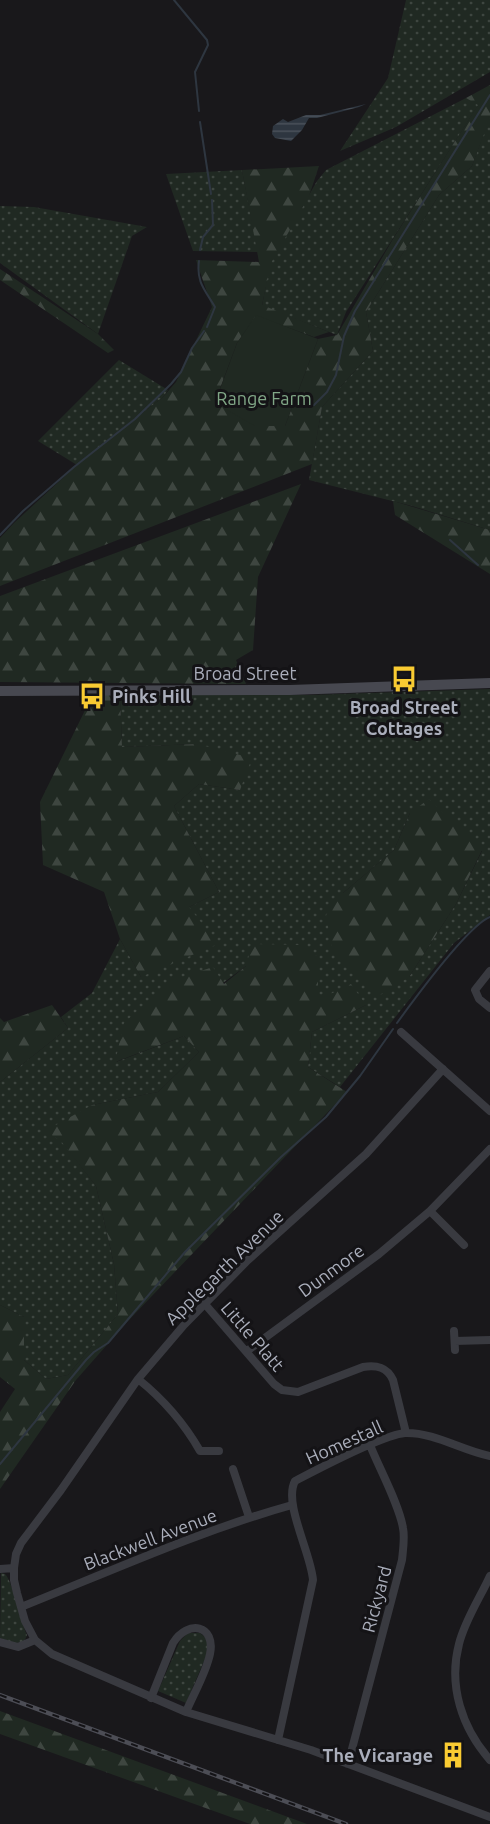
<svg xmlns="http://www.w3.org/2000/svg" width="490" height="1824" font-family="Ubuntu,sans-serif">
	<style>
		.grass { fill: url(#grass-dots); fill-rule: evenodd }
		.forest { fill: url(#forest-firs) }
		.garden { fill: #202922 }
		.water { fill: url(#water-rules) }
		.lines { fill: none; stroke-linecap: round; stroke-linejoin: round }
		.stream { stroke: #2e3640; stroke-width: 2 }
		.street { stroke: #393a40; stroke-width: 8 }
		.secondary { stroke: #474850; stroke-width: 10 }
		.rail-casing { stroke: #4c4d55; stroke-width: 4.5 }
		.rail { stroke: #141316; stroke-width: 2; stroke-dasharray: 7; stroke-linecap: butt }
		.labels { text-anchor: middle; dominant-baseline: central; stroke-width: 6; stroke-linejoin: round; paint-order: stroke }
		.park-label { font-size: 18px; fill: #81a787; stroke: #141316 }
		.street-label { font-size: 18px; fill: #aaaebb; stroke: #141316 }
		.poi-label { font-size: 18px; font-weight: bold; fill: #aaaebb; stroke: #141316; text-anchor: start }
	</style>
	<defs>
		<pattern id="grass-dots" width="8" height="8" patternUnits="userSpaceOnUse" patternTransform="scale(1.5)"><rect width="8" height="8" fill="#202922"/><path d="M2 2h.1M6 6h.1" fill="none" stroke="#3e4640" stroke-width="1.8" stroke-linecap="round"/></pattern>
		<pattern id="forest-firs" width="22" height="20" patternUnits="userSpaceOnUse" patternTransform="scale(1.5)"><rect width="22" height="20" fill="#202922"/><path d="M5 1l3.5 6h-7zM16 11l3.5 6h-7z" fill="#3e4640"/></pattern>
		<pattern id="water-rules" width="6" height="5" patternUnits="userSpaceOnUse" patternTransform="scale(1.5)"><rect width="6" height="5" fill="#2e3640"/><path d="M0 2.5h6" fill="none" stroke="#4a515a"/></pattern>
	</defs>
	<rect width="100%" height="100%" fill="#19181b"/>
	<path class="grass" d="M406,0h84v72l-94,55 -56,24 48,-73z
		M466,98l13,6 -133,208 -9,23 -75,-29 8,-43 47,-82 9,-11z
		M490,116v414l-78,-24 -103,-26 13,-73 51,-56 -7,-39 73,-117 33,-29z
		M242,170l16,82 -65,-1 -27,-77z
		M0,206l34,1 113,20 -15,9 -34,98 -98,-71z
		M119,360l49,30 -5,7 -86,68 -39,-24z
		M490,689v226l-36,28 -114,144 -32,-20 4,-35 54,-27 -48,-4v-44l-72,9 -130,96 68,-26 15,16 -41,40 -66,13 -31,35 35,46 18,78 4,50 -50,61 -22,4 -22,-19v-43l-24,-12v-223l68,-54 -7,-11 31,-24 28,-54 21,38 48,-70 30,-15 -45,-86 25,-22 41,6 -43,-46 -75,3 -2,-52h190zM410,813l72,38 -26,53 -47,73 -66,-84 51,-43z
		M1,1573l4,1c7,6 16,48 22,61l-3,7 -9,1 -15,-5z
		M188,1633h12l8,7v12l-22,51 -28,-12 22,-50z"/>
	<path class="forest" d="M490,85v33l-18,48 -33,29 -73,117 7,39 -51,56 -10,57 -312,122v-48l14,-15 63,-58 86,-68 13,-15 36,-75 -16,-47 63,2 -17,-92 77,-4 -10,30 -38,67 -9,42 67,27 -15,5 -58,-21 -19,27 -22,59 70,24 33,-87 19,-4 56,-96 85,-134 -12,-7z
		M0,269l98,65 16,16 -6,3 -108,-73z
		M301,484l-43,93 -5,73 -17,10 10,24 -246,-2v-86z
		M393,501l97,29v44l-95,-59z
		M93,694l27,1 2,52 75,-3 55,14 -12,32 -41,-6 -25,22 45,86 -30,15 29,37 -77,33 -21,-38 -16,-47 -61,-27 -3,-63z
		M429,799l53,51 -26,54 -47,73 -31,19 -46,-48 -6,-33 17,-22 51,-43 16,-37z
		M252,944l49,1 17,12v43l33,-16 15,21 -54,27 -4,35 39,25 -219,229 -52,59 -76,109v-77l15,-23 -15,-12v-72l24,12v43l22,19 22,-4 50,-61 -4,-50 -18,-78 -35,-45 -16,-10 47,-26 66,-13 41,-40 -15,-16 -69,26 9,-39 46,-42 43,-14 11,17 22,-18z
		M52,1005l16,23 -68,54v-64l4,4z
		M0,1711l307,113h-57l-250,-90z"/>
	<path class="garden" d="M256,315l62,24 -33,87h-30l-40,-23 22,-60z"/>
	<path class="water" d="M366,104l-7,3 -42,11h-8l-7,12 -11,11 -16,-3 -3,-4 1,-8 10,-7 5,3 18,-7h14z"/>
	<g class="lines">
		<path class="stream" d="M174,0l33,40 1,5 -13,27 4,39
			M200,122l11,72
			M200,250l3,-13 10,-12 -1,-25
			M199,261c-3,21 6,29 16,46l-8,20
			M305,406l9,-1 13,-13 9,-17 8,-39 11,-25 135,-216
			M0,535l23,-24 51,-44 61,-48 36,-35 10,-12 11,-24 12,-17
			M450,540l28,25
			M397,1023c16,-22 71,-97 93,-106
			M0,1464l86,-104 8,-8 14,-9 77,-91 96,-95 45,-40 34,-41 33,-47"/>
		<path class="street" d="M490,971l-15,19 4,9 11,9
			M401,1032l89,79
			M443,1069l-77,85 -118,106 -64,65 -46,54 -77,111 -40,53 -5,11 -2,14v12l3,13 8,28 10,19 17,14 134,58 125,38 179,67
			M430,1211l34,34
			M204,1303l70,81 8,6 16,2 65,-25c14,-2 24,0 30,13l13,53
			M454,1331l1,19
			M455,1341l35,-1
			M247,1351l132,-97 51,-43 60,-62
			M138,1379c25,20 46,44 62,72h19
			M233,1469l16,48
			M0,1569l14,-1
			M490,1576c-10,22 -25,44 -31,68 -11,42 3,84 31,116
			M21,1607c90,-36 178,-76 271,-102
			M0,1642l18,5 17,-7
			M151,1698l22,-55c15,-24 43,-18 37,11 -4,19 -16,39 -24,58
			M278,1740l35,-160c-2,-27 -30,-77 -18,-99 23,-12 87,-46 110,-48 29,-1 58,18 85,23
			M348,1764l54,-204c1,-10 3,-22 1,-32 -4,-24 -24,-60 -33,-83"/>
		<path class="secondary" d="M0,691l290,-1 200,-7"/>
		<g class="rail-casing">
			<path id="rail" d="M0,1695l346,129"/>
		</g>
		<use href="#rail" class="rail"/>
	</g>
	<defs>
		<g id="bus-bare" transform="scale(2.07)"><path d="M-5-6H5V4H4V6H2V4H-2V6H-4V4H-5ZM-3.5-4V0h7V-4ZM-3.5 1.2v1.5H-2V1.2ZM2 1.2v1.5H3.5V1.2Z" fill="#f9cb32" stroke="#141316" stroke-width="2.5" paint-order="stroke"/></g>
		<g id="building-bare" transform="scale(2.07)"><path d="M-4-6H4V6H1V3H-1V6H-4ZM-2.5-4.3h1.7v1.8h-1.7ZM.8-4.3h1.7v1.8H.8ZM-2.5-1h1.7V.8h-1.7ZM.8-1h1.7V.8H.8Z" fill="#f9cb32" stroke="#141316" stroke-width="2.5" paint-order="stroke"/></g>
	</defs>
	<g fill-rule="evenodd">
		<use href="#bus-bare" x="404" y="679"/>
		<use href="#bus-bare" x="92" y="696"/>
		<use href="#building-bare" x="453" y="1755"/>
	</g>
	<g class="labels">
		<g class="park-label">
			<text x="264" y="398">Range Farm</text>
		</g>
		<g class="street-label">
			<text x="245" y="673">Broad Street</text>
			<text transform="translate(224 1267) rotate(-44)">Applegarth Avenue</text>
			<text transform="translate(331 1270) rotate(-36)">Dunmore</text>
			<text transform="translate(253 1336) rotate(49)">Little Platt</text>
			<text transform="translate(344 1442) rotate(-24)">Homestall</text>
			<text transform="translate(150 1539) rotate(-21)">Blackwell Avenue</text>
			<text transform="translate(376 1599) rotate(-75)">Rickyard</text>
		</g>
		<g class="poi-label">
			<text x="112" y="696">Pinks Hill</text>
			<text x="404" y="707" text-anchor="middle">Broad Street<tspan x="404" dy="21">Cottages</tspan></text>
			<text x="433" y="1755" text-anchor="end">The Vicarage</text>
		</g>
	</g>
</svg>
